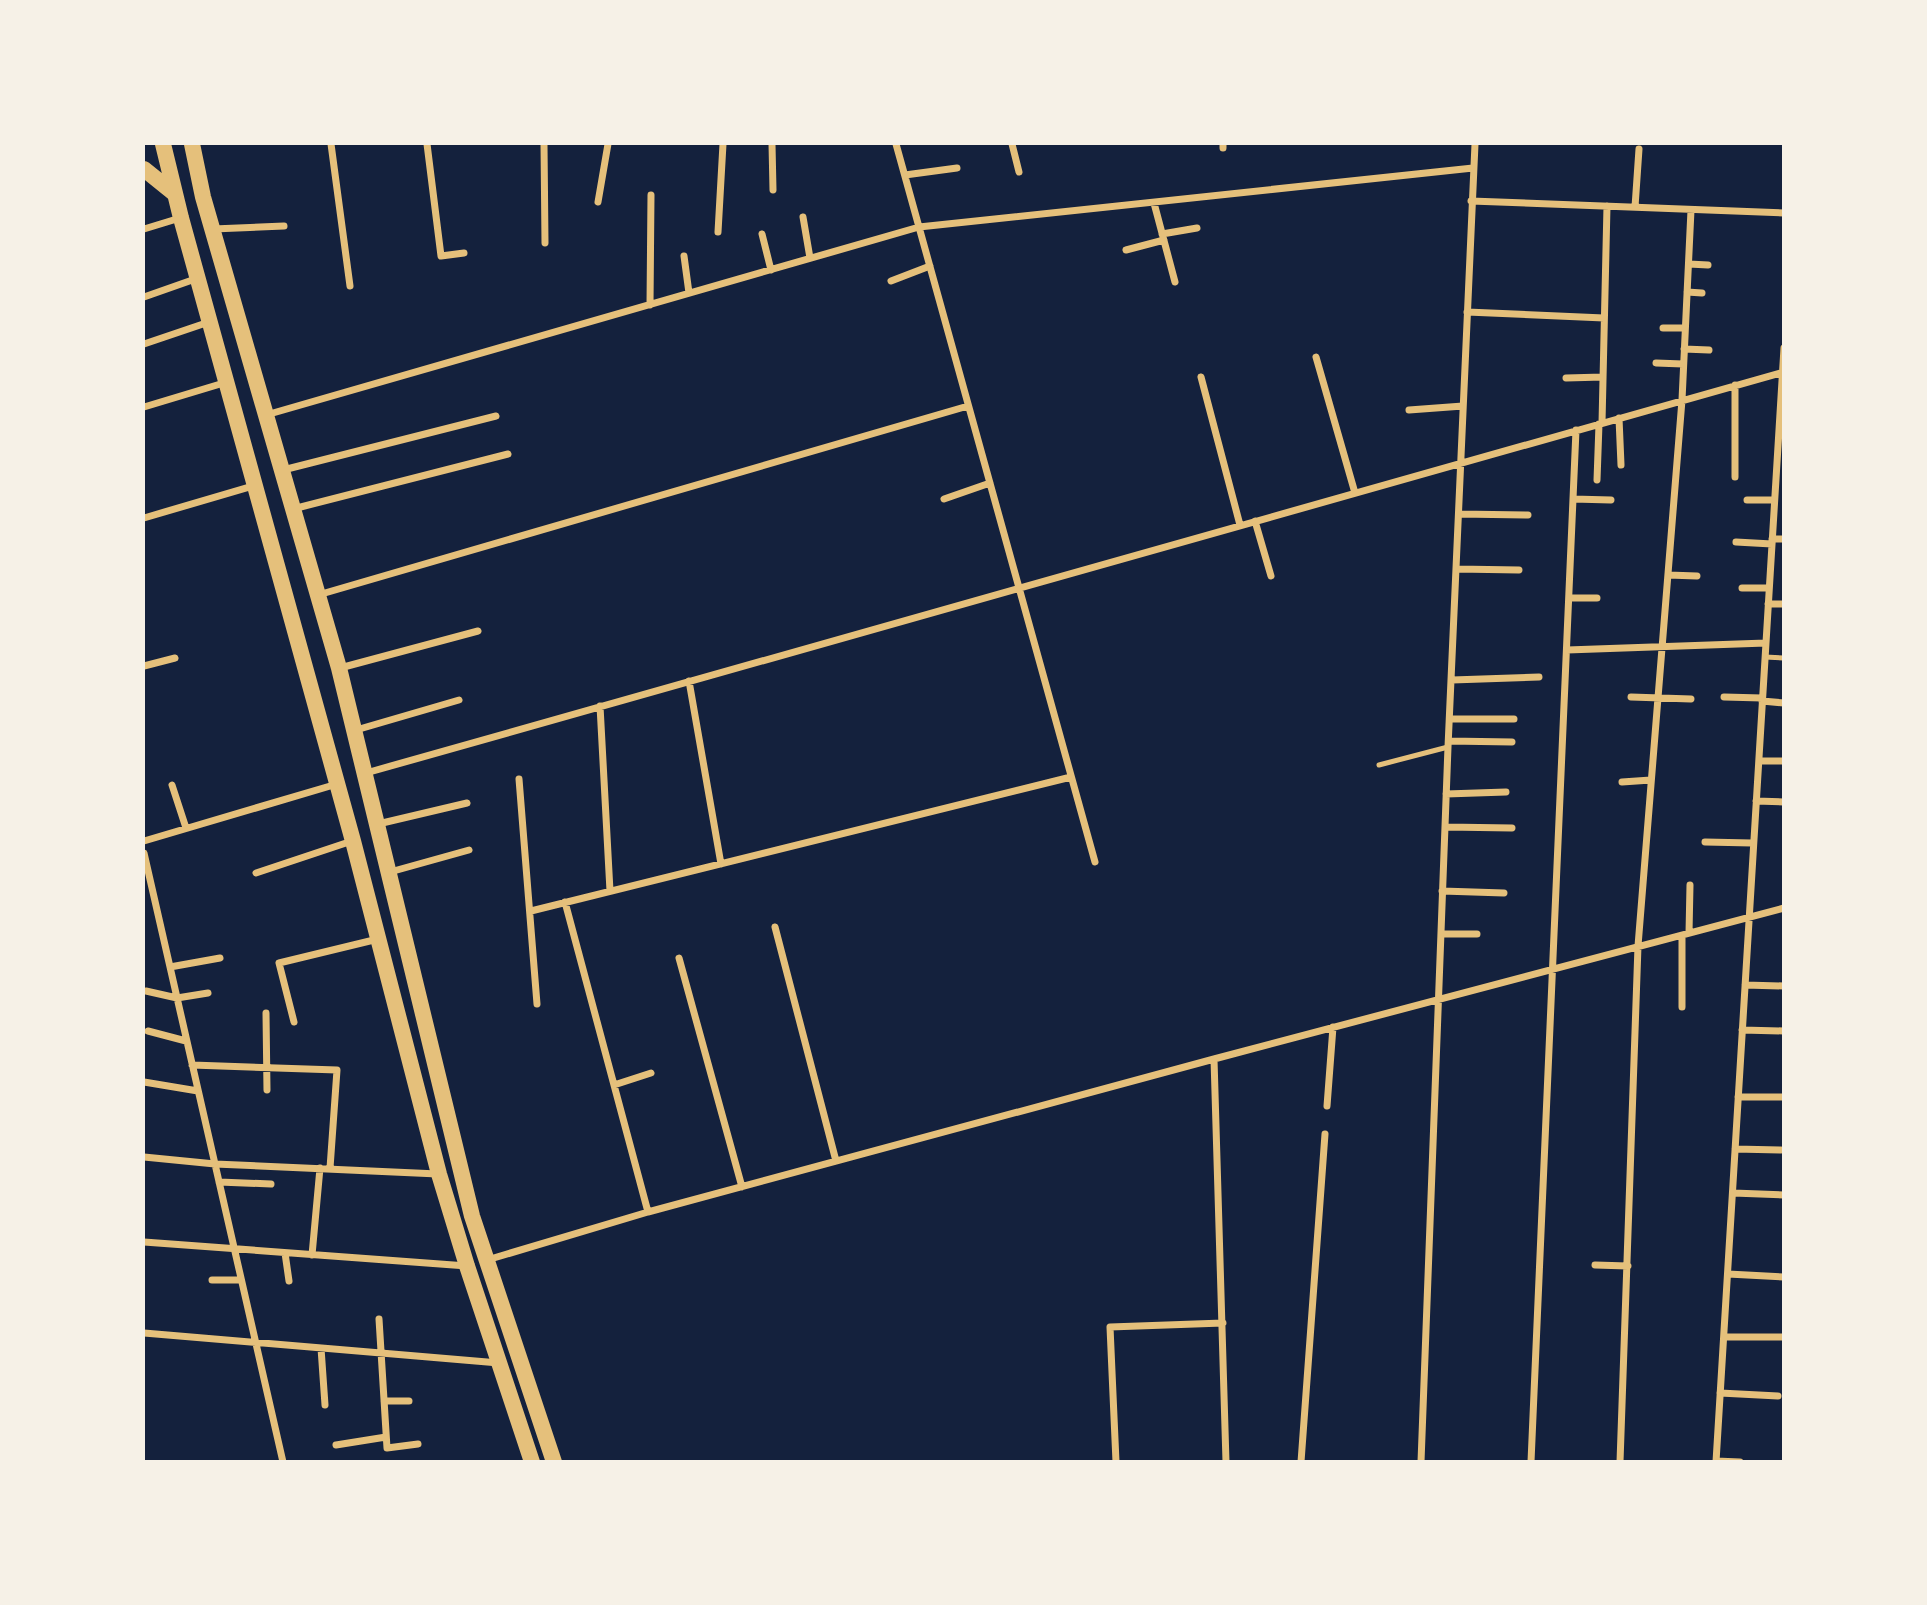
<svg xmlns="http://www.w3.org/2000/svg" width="1927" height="1605" font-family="Raleway,sans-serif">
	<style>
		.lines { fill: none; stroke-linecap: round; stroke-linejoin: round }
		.service { stroke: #e5c07b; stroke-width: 5 }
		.minor { stroke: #e5c07b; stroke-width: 7 }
		.primary { stroke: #e5c07b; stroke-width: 16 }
	</style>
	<rect width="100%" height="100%" fill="#14213d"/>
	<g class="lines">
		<path class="service" d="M1765,657l19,1
			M1379,765l69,-18"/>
		<path class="minor" d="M331,144l19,142
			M427,144l14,112 23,-3
			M544,144l1,99
			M772,144l1,46
			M896,144l199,718
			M1012,144l7,28
			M1223,144v4
			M905,175l52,-7
			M1471,201l313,12
			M598,202l10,-58
			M1154,203l21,79
			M1635,207l4,-58
			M803,217l7,41
			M144,229l36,-11
			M213,229l71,-3
			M718,232l5,-88
			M762,234l9,36
			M1162,234l35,-6
			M1126,250l38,-10
			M684,256l5,37
			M1689,264l19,1
			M891,281l39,-15
			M1687,292l15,1
			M144,297l54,-19
			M650,305l1,-110
			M1467,312l137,6
			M1663,328h22
			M144,344l65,-22
			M1684,349l25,1
			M1316,357l39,136
			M1656,363l27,1
			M1201,377l39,148
			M1566,378l37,-1
			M1735,385v92
			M144,407l83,-25
			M1409,410l54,-4
			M266,415l653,-188 554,-59
			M1619,418l2,47
			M1602,423l5,-217
			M283,470l213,-54
			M1597,480l2,-56
			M944,499l46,-16
			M1573,499l38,1
			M1747,500h27
			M293,509l215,-55
			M1459,514l69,1
			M144,518l112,-33
			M1255,521l16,55
			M1772,539h12
			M1736,542l36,2
			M1457,569l62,1
			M1668,575l29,1
			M1742,588h27
			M318,595l650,-189
			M1569,598h28
			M1768,604h16
			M1567,650l199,-7
			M144,666l31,-8
			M340,668l138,-37
			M1452,680l87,-3
			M689,681l32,183
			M1631,697l60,2
			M1724,697l38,1
			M1762,701l22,2
			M600,706l10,185
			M1450,719h64
			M356,730l103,-30
			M1449,741l63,1
			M1759,761h25
			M366,773l1418,-401
			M519,779l18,225
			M1622,782l29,-2
			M172,785l14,43
			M1446,794l60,-2
			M1756,801l28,1
			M378,824l89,-21
			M1446,827l66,1
			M144,841l193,-57
			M1705,842l47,1
			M144,853l139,609
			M390,872l79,-22
			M256,873l96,-32
			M1442,891l62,2
			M565,902l83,310
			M531,911l540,-134
			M775,927l61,234
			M1689,933l1,-48
			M1442,934h35
			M679,958l63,229
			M170,967l50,-9
			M1745,985l39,1
			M146,991l31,7 31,-5
			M1682,1007v-72
			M266,1013l1,77
			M294,1022l-15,-59 99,-24
			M1742,1030l42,1
			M148,1031l38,10
			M1214,1059l12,403
			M192,1065l145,5 -7,98
			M144,1082l54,9
			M614,1085l37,-12
			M1738,1097h46
			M1327,1106l6,-79
			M1735,1149l46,1
			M144,1157l71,7 223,10
			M219,1182l52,2
			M1733,1193l51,2
			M144,1242l323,24
			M285,1253l4,28
			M312,1255l8,-87
			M487,1260l161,-48 566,-153 570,-151
			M1595,1265l33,1
			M1728,1274l56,3
			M212,1280h29
			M379,1319l8,129 31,-4
			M144,1333l355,30
			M1724,1337h60
			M321,1348l4,57
			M1720,1393l58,3
			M384,1401h25
			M336,1445l50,-8
			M1716,1461l24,1
			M1116,1462l-6,-135 113,-4
			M1301,1462l24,-328
			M1421,1462l27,-715 27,-603
			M1531,1462l45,-1032
			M1620,1462l18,-516 44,-546 9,-190
			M1716,1462l68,-1114"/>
		<path class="primary" d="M163,144l18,74 172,623 86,333 28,92 65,196
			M192,144l11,53 136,471 133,548 82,246
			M144,169l31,25"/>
	</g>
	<rect width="1927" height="1605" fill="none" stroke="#f6f1e7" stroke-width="290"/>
</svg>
